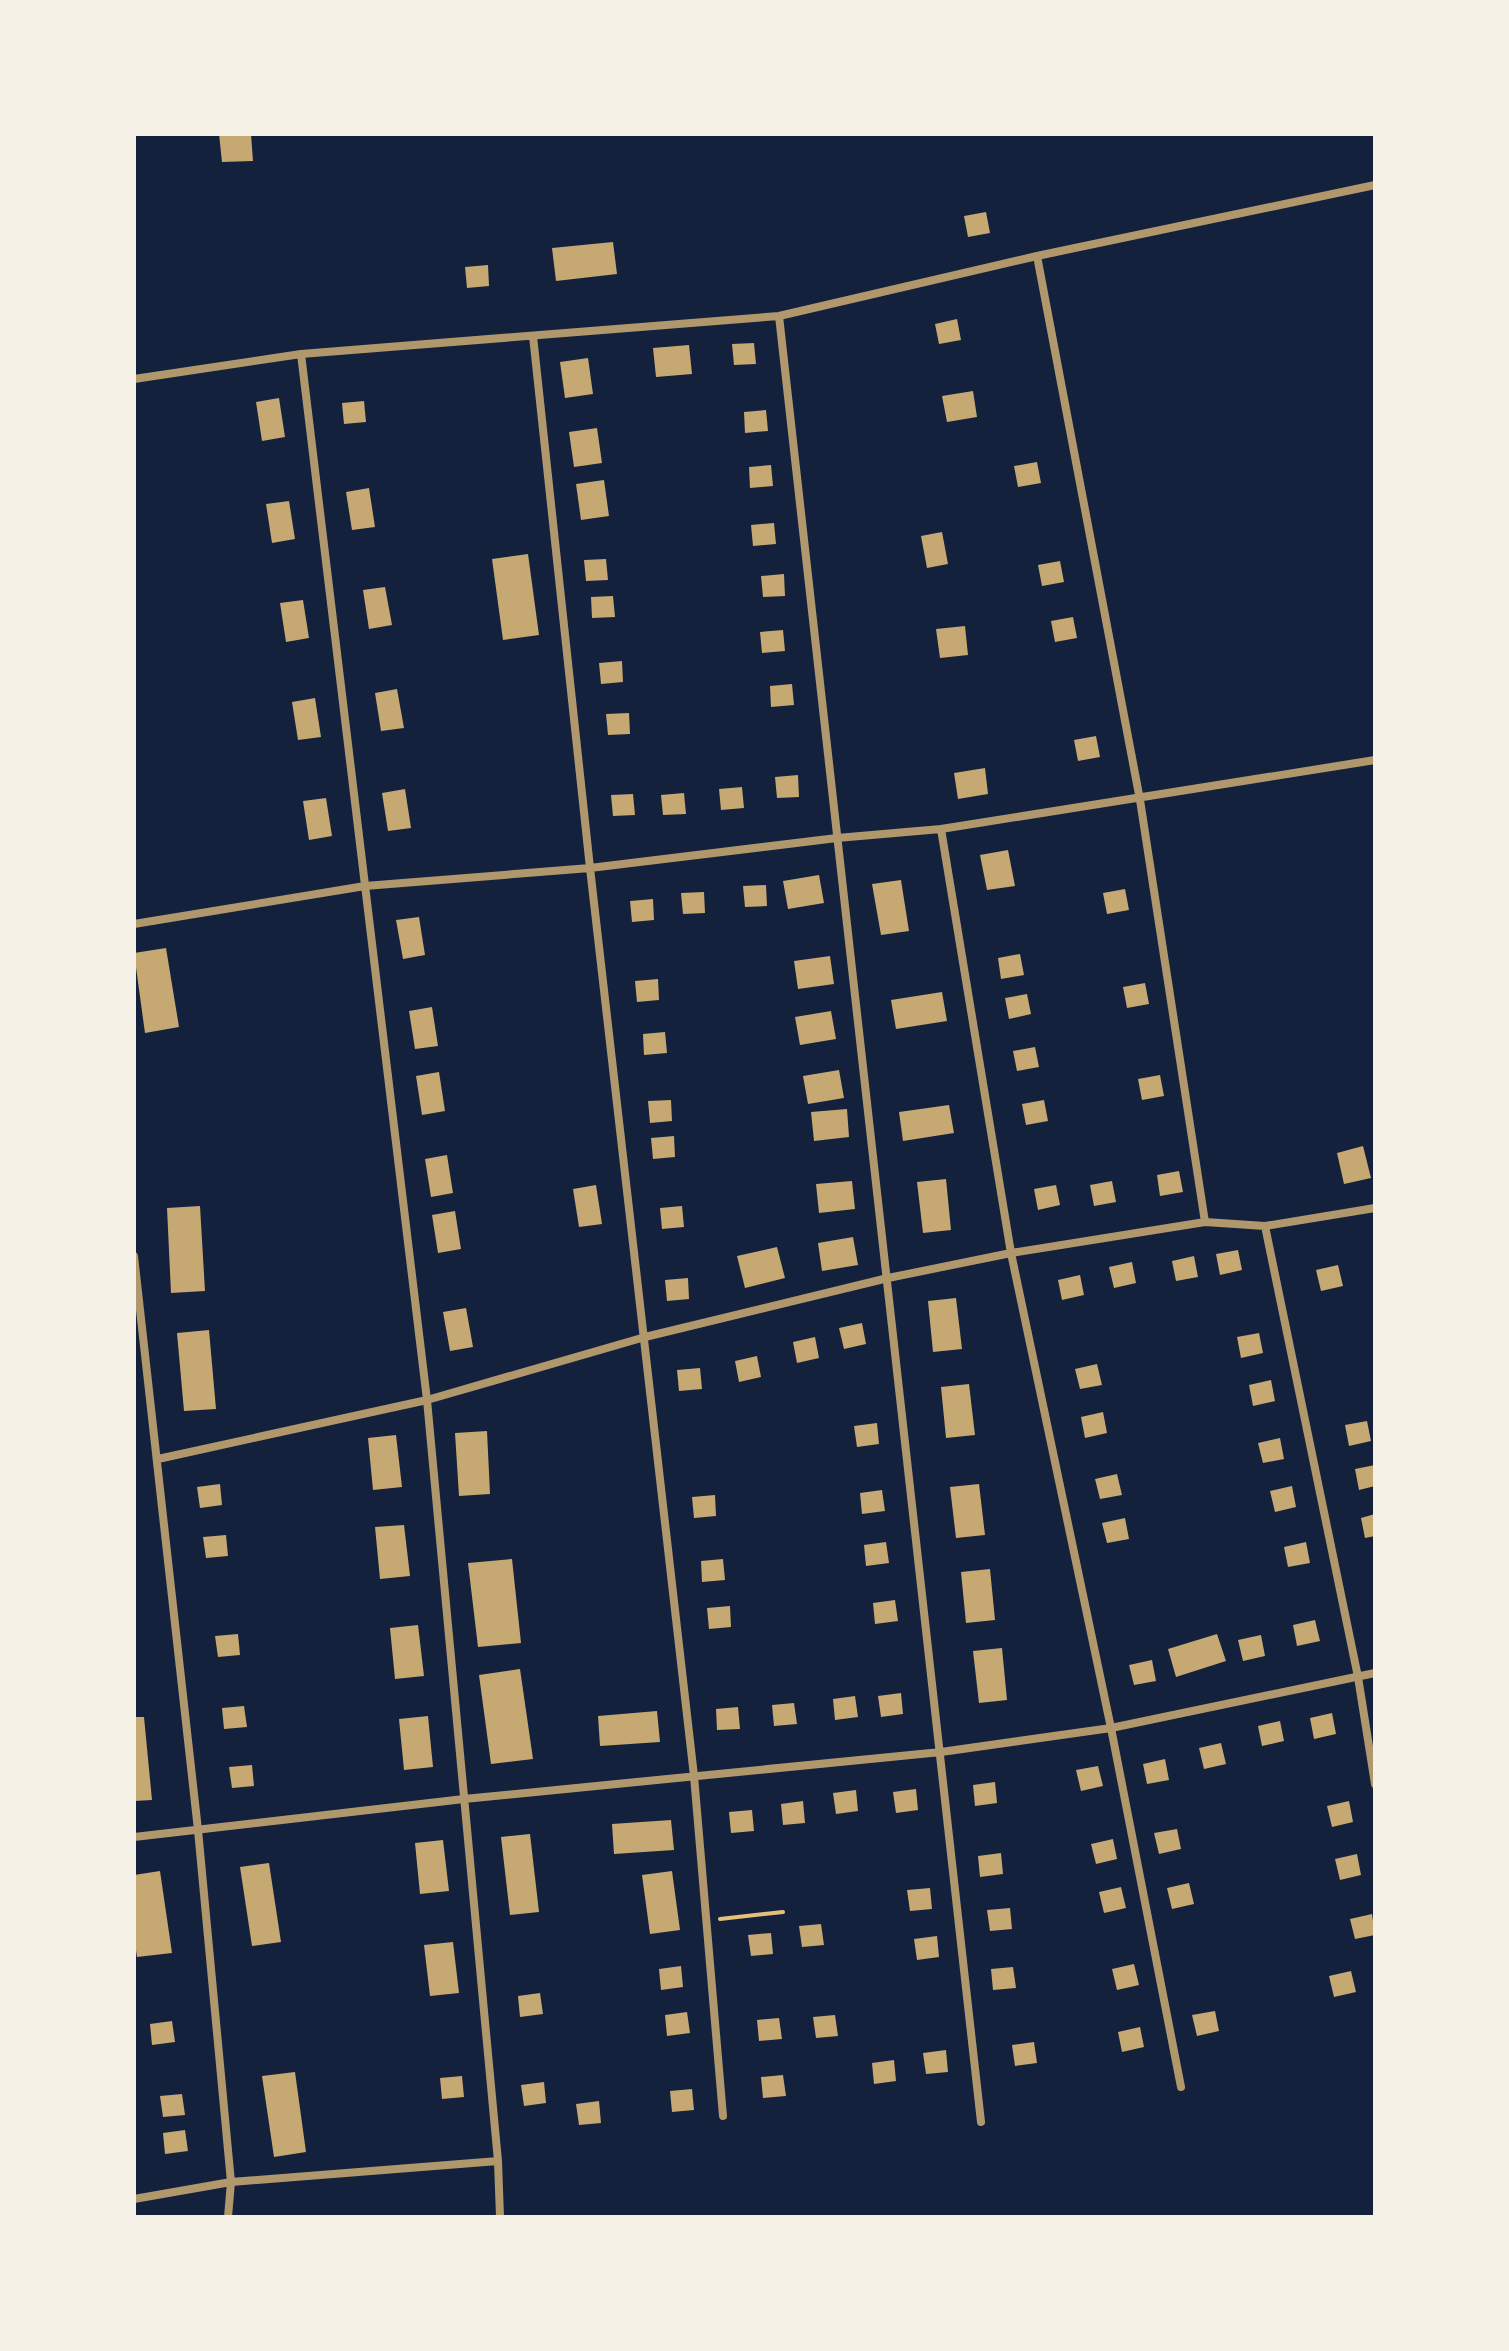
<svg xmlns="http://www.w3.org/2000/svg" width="1509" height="2351" font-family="Lato,sans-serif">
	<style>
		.building { fill: #c6a872 }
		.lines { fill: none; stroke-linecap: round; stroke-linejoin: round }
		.path { stroke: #e5c07b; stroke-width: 4 }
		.minor { stroke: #b1986c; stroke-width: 8 }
	</style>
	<rect width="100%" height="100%" fill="#14213d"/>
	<path class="building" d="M219,134h32l2,27 -31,1z
		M986,212l4,21 -22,4 -4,-21z
		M613,242l4,32 -61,7 -4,-33z
		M488,265l1,21 -22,2 -2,-21z
		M957,319l4,21 -22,4 -4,-20z
		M754,343l2,21 -22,1 -2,-21z
		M689,345l3,29 -36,3 -3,-29z
		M588,358l5,36 -28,4 -5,-36z
		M973,391l4,26 -30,5 -5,-26z
		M279,398l6,39 -23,4 -6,-39z
		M364,401l2,21 -22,2 -2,-21z
		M766,410l2,21 -23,2 -1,-21z
		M597,428l5,35 -28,4 -5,-35z
		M1037,462l4,21 -23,4 -4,-21z
		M771,465l2,21 -23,2 -1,-21z
		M604,480l5,36 -28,4 -5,-36z
		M369,488l6,39 -23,3 -6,-38z
		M289,501l6,38 -23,4 -6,-39z
		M774,523l2,21 -23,2 -2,-21z
		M942,532l6,32 -21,4 -6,-32z
		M528,554l11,81 -36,5 -11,-81z
		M606,559l2,21 -22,1 -2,-21z
		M1060,561l4,21 -22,4 -4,-21z
		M784,574l1,22 -22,1 -2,-21z
		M385,587l7,38 -23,4 -6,-39z
		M613,596l2,21 -23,1 -1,-21z
		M303,600l6,38 -23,4 -6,-39z
		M1073,617l4,21 -22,4 -4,-21z
		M965,626l3,29 -28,3 -4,-29z
		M783,630l2,21 -23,2 -2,-21z
		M622,661l1,21 -22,2 -2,-21z
		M792,684l2,21 -23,2 -1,-21z
		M397,689l7,39 -23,3 -6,-38z
		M315,698l6,39 -23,3 -6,-38z
		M629,713l1,21 -22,1 -2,-21z
		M1096,736l4,21 -22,4 -4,-21z
		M985,768l3,26 -30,5 -4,-26z
		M798,775l1,22 -22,1 -2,-21z
		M742,787l2,21 -23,2 -2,-21z
		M405,789l6,39 -23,3 -6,-38z
		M684,793l2,21 -23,1 -2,-20z
		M633,794l2,21 -22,1 -2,-21z
		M326,798l6,38 -23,4 -6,-39z
		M1008,850l7,36 -28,4 -7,-35z
		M819,875l5,28 -36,6 -5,-28z
		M901,880l8,51 -28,4 -9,-51z
		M766,885l1,21 -22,1 -2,-21z
		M1125,889l4,21 -22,4 -4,-21z
		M704,892l1,21 -22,1 -2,-21z
		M653,899l1,21 -22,2 -2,-21z
		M419,917l6,38 -22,4 -7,-39z
		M166,948l13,79 -34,6 -11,-80z
		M1020,954l4,21 -23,4 -3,-21z
		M830,956l4,28 -36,5 -4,-28z
		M658,979l1,21 -22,2 -2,-21z
		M1145,983l4,21 -22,4 -4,-21z
		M942,992l5,29 -51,8 -5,-29z
		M1027,994l4,20 -22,5 -4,-21z
		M432,1007l6,39 -23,3 -6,-38z
		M831,1011l5,28 -36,6 -5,-28z
		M665,1032l2,21 -23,2 -1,-21z
		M1035,1047l4,20 -22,4 -4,-20z
		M839,1070l5,28 -36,6 -5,-28z
		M439,1072l6,39 -23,4 -6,-39z
		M1160,1075l4,21 -22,4 -4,-21z
		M671,1100l1,21 -22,2 -2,-22z
		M1044,1100l4,21 -22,4 -4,-21z
		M949,1105l5,28 -51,8 -4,-29z
		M847,1109l2,28 -35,4 -3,-29z
		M674,1136l1,21 -22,2 -2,-21z
		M1363,1146l8,32 -27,6 -7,-31z
		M447,1155l6,38 -22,4 -6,-38z
		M1179,1171l4,21 -23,4 -3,-21z
		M946,1179l5,51 -28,3 -6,-51z
		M852,1181l3,28 -36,4 -3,-29z
		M1112,1181l4,21 -22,4 -4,-21z
		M596,1185l6,39 -23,3 -6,-38z
		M1056,1185l4,20 -22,5 -4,-21z
		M200,1206l5,85 -34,2 -4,-85z
		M682,1206l2,21 -22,2 -2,-21z
		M455,1211l6,38 -23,4 -6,-38z
		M853,1237l5,28 -36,6 -4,-28z
		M777,1247l8,31 -40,10 -8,-32z
		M1238,1250l4,20 -22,5 -4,-21z
		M1194,1256l4,21 -22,4 -4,-20z
		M1132,1262l4,21 -22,5 -5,-21z
		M1338,1265l5,21 -22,5 -5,-21z
		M1080,1275l4,20 -22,5 -4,-20z
		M688,1278l1,21 -22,2 -2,-21z
		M956,1298l6,51 -29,3 -5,-51z
		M466,1308l7,39 -23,4 -7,-39z
		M862,1323l4,21 -22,5 -5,-21z
		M209,1330l7,79 -32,2 -7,-78z
		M1259,1333l4,20 -22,5 -4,-21z
		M815,1337l4,21 -22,5 -4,-21z
		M757,1356l4,21 -22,5 -4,-21z
		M1097,1364l5,21 -22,4 -5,-20z
		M700,1368l2,21 -23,2 -2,-21z
		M1271,1380l4,21 -22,5 -4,-21z
		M969,1384l6,51 -29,3 -5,-51z
		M1103,1412l4,21 -22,5 -4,-21z
		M1367,1421l4,20 -22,5 -4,-21z
		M877,1423l2,21 -22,3 -3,-21z
		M487,1431l3,63 -31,2 -4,-63z
		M396,1435l6,52 -29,3 -5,-52z
		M1280,1438l4,21 -21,4 -5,-20z
		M1375,1465v21l-16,4 -4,-21z
		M1117,1474l5,21 -22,4 -5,-20z
		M220,1484l2,21 -22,3 -3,-21z
		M979,1484l6,51 -29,3 -6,-51z
		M1292,1486l4,21 -21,5 -5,-21z
		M882,1490l3,21 -23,3 -2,-21z
		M715,1495l1,21 -22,2 -2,-21z
		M1375,1514v22l-10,2 -4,-20z
		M1125,1518l4,21 -22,4 -5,-20z
		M404,1525l6,51 -30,3 -5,-52z
		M226,1535l2,21 -22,2 -3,-21z
		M886,1542l3,21 -23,3 -2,-21z
		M1306,1542l4,21 -22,4 -4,-20z
		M512,1559l9,84 -43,4 -10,-84z
		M723,1559l2,21 -23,2 -1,-21z
		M990,1569l5,51 -29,3 -5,-51z
		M895,1600l3,21 -23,3 -2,-21z
		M730,1606l1,21 -22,2 -2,-21z
		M1315,1620l5,21 -23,5 -4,-21z
		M418,1625l6,51 -29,3 -5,-51z
		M238,1634l2,21 -22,2 -3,-21z
		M1217,1634l9,27 -50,16 -8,-28z
		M1261,1635l4,21 -22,5 -5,-21z
		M1002,1648l5,52 -28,3 -6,-52z
		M1152,1660l4,21 -22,4 -5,-20z
		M520,1669l13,90 -42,5 -12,-89z
		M901,1693l2,21 -22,3 -3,-21z
		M855,1696l3,21 -23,3 -2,-21z
		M794,1703l3,21 -23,2 -2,-21z
		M244,1706l3,21 -23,2 -2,-21z
		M738,1707l2,22 -23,1 -1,-21z
		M657,1711l3,31 -60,4 -2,-30z
		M1332,1713l4,21 -22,5 -4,-21z
		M428,1716l5,51 -29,3 -5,-51z
		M134,1717h10l8,83 -18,1z
		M1280,1721l4,20 -22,5 -4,-20z
		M1221,1743l5,21 -22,5 -5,-21z
		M1165,1759l4,21 -22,4 -4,-20z
		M252,1765l2,21 -22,2 -3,-21z
		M1098,1766l5,20 -22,5 -5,-21z
		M995,1782l2,21 -22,3 -2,-21z
		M916,1789l2,21 -22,3 -3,-21z
		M856,1790l2,21 -22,3 -3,-21z
		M803,1801l2,22 -22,2 -2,-21z
		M1349,1801l4,21 -21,5 -5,-21z
		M752,1810l2,21 -23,2 -2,-21z
		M671,1820l3,30 -60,4 -2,-30z
		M1177,1829l4,20 -22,5 -5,-21z
		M530,1834l9,78 -29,3 -9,-78z
		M1113,1839l4,20 -21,5 -5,-20z
		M443,1840l6,51 -29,3 -5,-51z
		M1001,1853l2,21 -23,3 -2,-21z
		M1357,1854l4,21 -21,5 -5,-21z
		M269,1863l12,79 -29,4 -12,-79z
		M160,1871l12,82 -35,4 -3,-20v-62z
		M672,1871l8,59 -30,4 -8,-59z
		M1189,1883l5,21 -22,5 -5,-21z
		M1121,1887l5,21 -22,5 -5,-21z
		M930,1888l2,21 -22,2 -3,-21z
		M1010,1908l2,21 -22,2 -3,-21z
		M1372,1914l3,21 -20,4 -5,-20z
		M821,1924l3,21 -22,2 -3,-21z
		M771,1933l2,21 -22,2 -3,-21z
		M937,1936l2,21 -22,3 -3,-21z
		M453,1942l6,51 -29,3 -6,-51z
		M1134,1964l5,21 -22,5 -5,-21z
		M681,1966l2,21 -22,3 -2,-21z
		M1013,1967l3,21 -23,2 -2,-21z
		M1351,1971l5,21 -22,5 -5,-21z
		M540,1993l3,21 -23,3 -2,-21z
		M1215,2011l4,20 -22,5 -5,-21z
		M687,2012l3,21 -23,3 -2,-21z
		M835,2015l3,21 -22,2 -3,-21z
		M779,2018l3,21 -23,2 -2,-21z
		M172,2021l3,21 -23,3 -2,-21z
		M1140,2027l4,20 -22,5 -4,-20z
		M1034,2042l3,21 -22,3 -3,-21z
		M946,2050l2,22 -22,2 -3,-21z
		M894,2060l2,21 -22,3 -2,-21z
		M295,2072l11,80 -32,5 -12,-81z
		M783,2075l3,21 -23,2 -2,-21z
		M462,2076l2,21 -22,2 -2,-21z
		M544,2082l2,21 -22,3 -3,-21z
		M692,2089l2,21 -22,2 -2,-21z
		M182,2094l3,21 -22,2 -3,-21z
		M599,2101l2,22 -22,2 -3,-21z
		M185,2130l3,21 -23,3 -2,-21z"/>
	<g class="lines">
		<path class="path" d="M720,1919l63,-7"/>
		<path class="minor" d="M1037,256l103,544 65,422
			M779,316l202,1806
			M533,336l57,532 104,908 29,340
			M301,354l126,1046 71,761 2,56
			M134,379l167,-25 478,-38 258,-60 338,-71
			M941,829l70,424 100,475 70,359
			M134,924l231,-38 225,-18 247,-30 104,-9 434,-69
			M1265,1226l93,451 17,107
			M134,1256l64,574 33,352 -3,35
			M158,1459l269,-59 218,-63 243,-59 123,-25 194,-31 60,4 110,-18
			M134,1837l330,-38 477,-47 170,-24 264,-55
			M134,2199l97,-17 267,-21"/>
	</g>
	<rect width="1509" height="2351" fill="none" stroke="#f6f1e7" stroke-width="272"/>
</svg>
